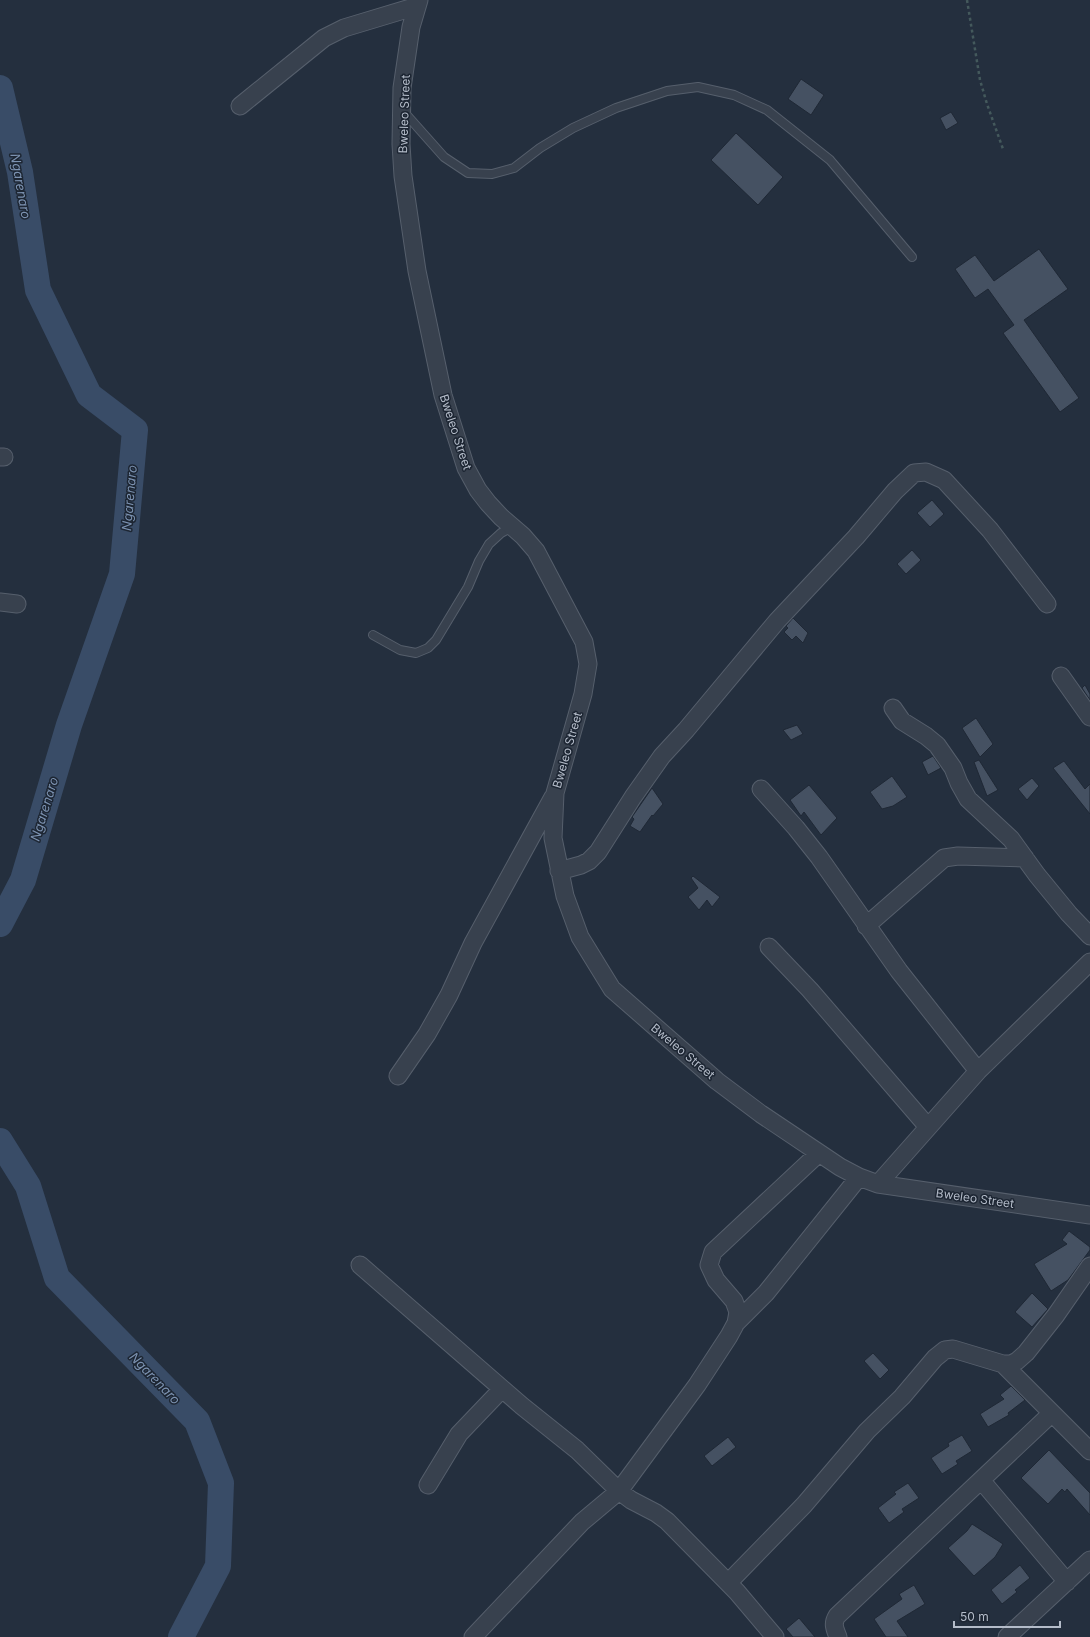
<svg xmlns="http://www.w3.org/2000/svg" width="1090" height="1637" font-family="Inter,sans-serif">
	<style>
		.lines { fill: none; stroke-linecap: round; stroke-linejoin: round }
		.river { stroke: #394c67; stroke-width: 26 }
		.building { fill: #455162; stroke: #1f2835 }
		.lane-casing { stroke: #565f6c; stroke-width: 10 }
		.street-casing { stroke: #565f6c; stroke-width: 19 }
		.path { stroke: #44595c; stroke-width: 2.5; stroke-dasharray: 3 3; stroke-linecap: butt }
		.lane { stroke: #38414e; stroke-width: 8 }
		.street { stroke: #38414e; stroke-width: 17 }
		.labels { text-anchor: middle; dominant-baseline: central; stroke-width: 3; stroke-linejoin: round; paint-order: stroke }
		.street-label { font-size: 12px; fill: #b4bcc9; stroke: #1d2633 }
		.water-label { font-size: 13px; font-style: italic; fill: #7c92b1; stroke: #1d2633 }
	</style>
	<rect width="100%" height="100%" fill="#242f3e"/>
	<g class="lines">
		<path class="river" d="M0,88l20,84 18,118 51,105 46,35 -13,144 -53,151 -46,155 -23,44
			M0,1141l28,45 29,92 140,143 24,62 -3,83 -37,71"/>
	</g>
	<path class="building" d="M801,79l23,16 -13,20 -23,-16z
		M951,112l7,11 -12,7 -6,-12z
		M736,133l47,44 -25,28 -47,-45z
		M1039,249l29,40 -44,31 55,78 -19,14 -57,-79 11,-8 -26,-36 -13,9 -20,-29 20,-14 19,26z
		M932,500l12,14 -14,13 -13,-14z
		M912,550l9,10 -15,14 -9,-10z
		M793,618l15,15 -5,10 -7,-7 -4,4 -8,-8 4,-4 -2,-2z
		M1085,685l5,9v6l-8,-12z
		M976,718l17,26 -13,13 -18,-29z
		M797,725l6,9 -12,6 -8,-10z
		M933,756l8,12 -13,7 -6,-13z
		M979,760l19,30 -11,6 -13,-34z
		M1064,761l21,28 5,-5v30l-37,-46z
		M892,776l15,21 -14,9 -11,3 -12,-17z
		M1032,778l7,8 -12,14 -9,-11z
		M809,785l28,33 -16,17 -17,-23 -3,4 -11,-16z
		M652,788l11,16 -10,12 -1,-1 -12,17 -10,-6 4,-7 -2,-2z
		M693,876l27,21 -8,10 -5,-7 -8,10 -11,-13 10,-9 -7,-10z
		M1069,1231l21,16v3l-22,30 -17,11 -17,-27 33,-20 -5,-4z
		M1032,1293l16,16 -16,18 -17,-15z
		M873,1353l16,17 -9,9 -16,-18z
		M1011,1386l14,14 -17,13 1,2 -21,12 -8,-13 24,-15 -4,-4z
		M962,1435l10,16 -16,10 2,3 -16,10 -11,-16 18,-12 -1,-3z
		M728,1437l8,10 -24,19 -8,-10z
		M1049,1450l41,43v22l-23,-26 -2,3 -3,-3 -14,15 -27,-26z
		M908,1483l11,15 -17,11 2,3 -15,11 -11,-15 18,-14 -2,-2z
		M972,1524l31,20 -8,13 -21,19 -26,-28 19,-17z
		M1020,1565l10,13 -15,12 2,2 -15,12 -11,-14z
		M914,1585l11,19 -28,17 11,16h-22l-12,-18 28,-20 -3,-5z
		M799,1618l16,19h-22l-7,-8z"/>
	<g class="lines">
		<g class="lane-casing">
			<path id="lane" d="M404,112l40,45 24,16 24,1 22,-6 26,-20 33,-20 43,-20 51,-17 31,-4 36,8 33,15 63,50 82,97
				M373,635l27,15 16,3 12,-5 8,-8 32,-53 11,-26 10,-17 12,-11 11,-6"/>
		</g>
		<g class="street-casing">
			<path id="street" d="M419,0l-8,27 -9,61 -1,56 2,32 14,95 26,124 23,73 12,22 10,13 13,14 22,19 13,15 48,91 4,22 -5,30 -28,99 -2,45 12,58 15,41 32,52 105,92 44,33 79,53 19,10 19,7 212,31
				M240,106l84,-68 20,-10 73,-22
				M0,457h4
				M0,602l17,2
				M1061,676l29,41
				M893,708l9,13 24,15 11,9 16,23 6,15 9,16 43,40 26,36 32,39 21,22
				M761,789l35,39 23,29 80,114 79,100
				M559,871l22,-6 8,-4 9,-9 35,-55 29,-41 24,-26 91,-109 79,-84 39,-46 19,-18 12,-1 18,8 46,50 57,74
				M866,926l78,-68 14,-2 67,2
				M769,947l41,43 118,137
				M398,1076l29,-42 22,-39 24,-52 80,-146
				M878,1184l100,-113 112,-109
				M360,1265l162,141 55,44 42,41 12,9 25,13 11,8 70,71 38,45
				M736,1323l30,-30 93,-116
				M1003,1364l87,87
				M981,1480l86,102
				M428,1485l31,-51 43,-45
				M728,1583l76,-78 63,-74 35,-34 33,-39 10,-8 8,-1 50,15h8l6,-3 9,-8 30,-38 34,-49
				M473,1637l109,-115 37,-31 78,-106 32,-49 7,-13 2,-11 -4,-11 -18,-21 -7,-15 4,-13 106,-99
				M838,1637c-3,-8 -6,-13 -1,-21l215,-203
				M1007,1637l83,-77"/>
		</g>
		<path class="path" d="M967,0l13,80 7,24 16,45"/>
		<use href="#lane" class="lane"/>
		<use href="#street" class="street"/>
	</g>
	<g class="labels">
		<g class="street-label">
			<text transform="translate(404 114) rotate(-88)">Bweleo Street</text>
			<text transform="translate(456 432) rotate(72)">Bweleo Street</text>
			<text transform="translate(567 750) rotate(-74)">Bweleo Street</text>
			<text transform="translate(683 1051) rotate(40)">Bweleo Street</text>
			<text transform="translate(975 1198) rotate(8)">Bweleo Street</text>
		</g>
		<g class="water-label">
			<text transform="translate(21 186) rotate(80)">Ngarenaro</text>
			<text transform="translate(129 498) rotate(-85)">Ngarenaro</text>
			<text transform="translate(44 809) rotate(-73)">Ngarenaro</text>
			<text transform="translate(155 1378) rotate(46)">Ngarenaro</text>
		</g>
	</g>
	<path d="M954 1621v6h106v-6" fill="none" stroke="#b4bcc9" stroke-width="2"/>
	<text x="960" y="1621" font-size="12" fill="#b4bcc9" stroke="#1d2633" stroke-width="3" paint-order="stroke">50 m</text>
</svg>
